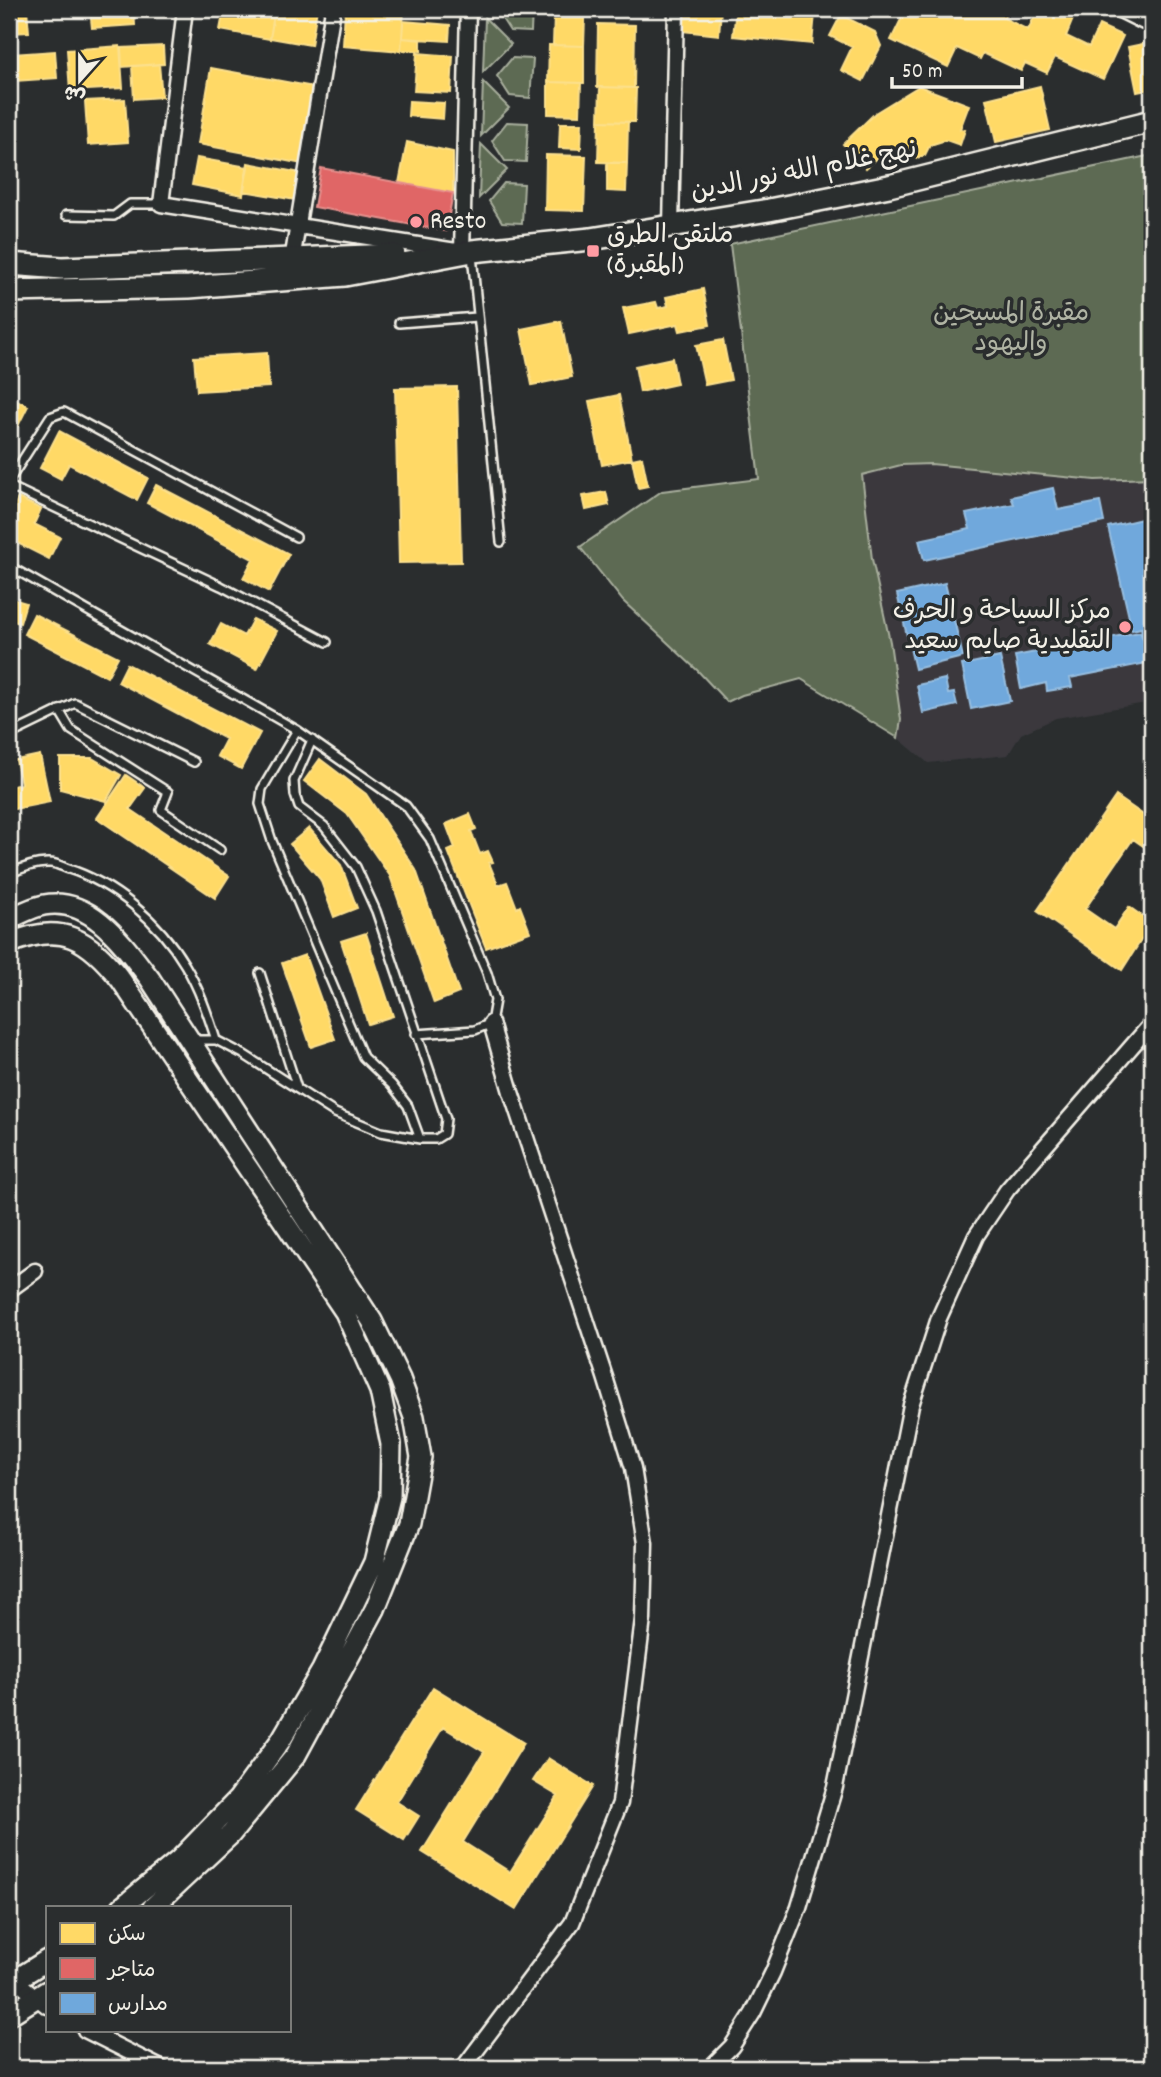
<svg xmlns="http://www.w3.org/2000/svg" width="1161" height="2077" font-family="Dekko,'Playpen Sans Arabic',sans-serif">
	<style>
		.built { fill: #3b393e }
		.green { fill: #5d6a52; stroke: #a8ae9d; stroke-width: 2 }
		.homes { fill: #ffd966; stroke: #fce08d; stroke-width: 2 }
		.shops { fill: #e06666; stroke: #e6908d; stroke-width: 2 }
		.schools { fill: #6fa8dc; stroke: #97bee0; stroke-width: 2 }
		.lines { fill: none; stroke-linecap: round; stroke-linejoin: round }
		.lane-casing { stroke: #f4f1e8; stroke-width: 12 }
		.street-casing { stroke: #f4f1e8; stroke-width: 19 }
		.secondary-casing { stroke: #f4f1e8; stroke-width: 24 }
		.primary-casing { stroke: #f4f1e8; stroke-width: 26 }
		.lane { stroke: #2a2d2e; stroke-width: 7 }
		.street { stroke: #2a2d2e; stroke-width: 14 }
		.secondary { stroke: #2a2d2e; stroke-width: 19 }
		.primary { stroke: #2a2d2e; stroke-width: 21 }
		.poi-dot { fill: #ff9aa2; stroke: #2a2d2e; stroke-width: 2.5 }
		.labels { text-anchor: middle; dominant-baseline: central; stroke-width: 7; stroke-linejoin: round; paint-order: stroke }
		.street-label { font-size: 26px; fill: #f4f1e8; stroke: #2a2d2e }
		.poi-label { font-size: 26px; fill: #f4f1e8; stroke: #2a2d2e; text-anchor: start }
		.park-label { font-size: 26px; fill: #b0b4a4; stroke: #2a2d2e }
	</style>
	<rect width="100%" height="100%" fill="#2a2d2e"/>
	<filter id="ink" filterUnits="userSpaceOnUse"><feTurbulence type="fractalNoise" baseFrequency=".0143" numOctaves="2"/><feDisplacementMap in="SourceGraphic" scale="14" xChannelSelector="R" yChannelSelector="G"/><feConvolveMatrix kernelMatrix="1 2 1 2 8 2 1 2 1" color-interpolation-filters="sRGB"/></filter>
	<g filter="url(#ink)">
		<path class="built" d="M931,464l164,16 57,-2v224l-96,16 -35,16 -13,21 -80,8 -30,-25 3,-18 -11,-78 -18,-83 -10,-84 39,-10z"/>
		<path class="green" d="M499,9h33l-1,23 -21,-1 -13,-20z
			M485,18l26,26 -28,28z
			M512,58l21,1 -3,39 -20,-2 -13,-20z
			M483,82l26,26 -28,28z
			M507,122l21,1 -2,39 -21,-1 -13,-20z
			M481,144l26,26 -28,28z
			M1152,155v323l-57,2 -164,-16 -30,1 -39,10 10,84 18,83 11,78 -3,18 -97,-59 -59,16 -15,7 -29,-31 -75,-70 -43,-54 82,-56 97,-12 -29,-235z
			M504,183l20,1 -2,39 -20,-1 -13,-21z"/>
		<path class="homes" d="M9,9h18l2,23 -20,1z
			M90,9h44l1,16 -43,3z
			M224,9h51l-5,30 -50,-9z
			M275,9h42l-6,36 -41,-7z
			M345,9l59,2 -3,40 -58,-5z
			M554,9h34v6h-34z
			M685,9h36l-2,26 -36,-4z
			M736,9h28l51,5 -3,30 -79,-8z
			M906,9h103l-5,9 24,12 10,-21h39l-11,27 23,11 10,-22 24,11 -20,43 -48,-22 -8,16 -22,-10 -4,8 -38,-18 -3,6 -23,-11 -9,19 -57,-27z
			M554,15l31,1 -1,30 -31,-1z
			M841,15l34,17 6,14 -18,35 -22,-11 11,-23 -22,-11z
			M403,21l47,4 -1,16 -47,-3z
			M598,24l37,1 -1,63 -37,-1z
			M402,38l19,2v11l-20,-1z
			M1152,42v47l-15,3 -9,-45z
			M549,45l35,1v37l-36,-1z
			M120,46l3,42 -53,3 -3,-41z
			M163,46l1,18 -42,3 -1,-19z
			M55,51l2,27 -42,3 -2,-27z
			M417,53l36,3 -2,37 -37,-2z
			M159,64l3,33 -28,2 -2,-33z
			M211,68l103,19 -11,77 -105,-20z
			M548,82l33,1 -1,32 -32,-1z
			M919,86l50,19 -9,24 5,1 -5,15 -14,-5 -16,5 -5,10 -8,3 -12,1 -22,-6 -17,15 -23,-24 32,-31z
			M1040,86l10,44 -54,12 -10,-43z
			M600,87l36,1 -1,34 -36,-1z
			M125,99l3,43 -40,3 -3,-44z
			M409,101l35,2 -1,16 -35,-3z
			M599,121l29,1 -1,41 -29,-1z
			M560,123h22l-1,26 -22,-1z
			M407,142l46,10v41l-54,-10z
			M546,155l40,1 -2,55 -39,-1z
			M197,158l51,9 -5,28 -51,-10z
			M248,163l53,10 -5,27 -53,-9z
			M607,163h20l-1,29 -19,-1z
			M703,289l7,36 -30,6 -2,-7 -49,10 -6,-26 33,-6 2,6 10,-2 -2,-9z
			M561,321l11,56 -40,8 -11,-56z
			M723,340l8,40 -26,5 -9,-40z
			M267,353l2,34 -72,4 -3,-34z
			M672,358l5,26 -37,8 -5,-26z
			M457,387l4,175 -62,1 -4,-175z
			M619,395l13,64 -30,6 -13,-64z
			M9,396l19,10 -10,20 -9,-4z
			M59,431l89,47 -11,22 -68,-36 -8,15 -21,-11z
			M642,457l6,29 -10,2 -6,-29z
			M156,485l133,69 -20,38 -26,-14 10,-19 -106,-56z
			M606,492l3,13 -23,5 -3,-14z
			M18,498l23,11 -7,15 26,13 -11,22 -40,-20v-22z
			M9,598l17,5 -6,20 -11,-3z
			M34,614l84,43 -11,20 -83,-43z
			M253,619l24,12 -20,38 -47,-25 11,-20 23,12z
			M127,664l133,69 -19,36 -24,-13 9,-17 -108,-57z
			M40,755l10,47 -41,8v-23l12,-3 -5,-24z
			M60,758h32l29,17 -15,26 -46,-12z
			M320,759l46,35 50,76 43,123 -25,10 -44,-127 -43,-62 -43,-33z
			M126,775l19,13 -15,21 99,67 -14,22 -118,-80z
			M1116,796l36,25v31l-19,-13 -48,70 29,20 15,-22 23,16 -30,47 -85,-59z
			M470,814l6,15 -5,2 9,23 8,-3 5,11 -4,1 9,22 9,-3 10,26 3,-2 10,26 -44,16 -38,-97 7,-3 -9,-24z
			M309,828l32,37 16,43 -23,9 -14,-38 -30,-35z
			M366,933l27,83 -25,8 -27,-83z
			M305,955l30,84 -24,8 -29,-84z
			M433,1687l91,56 -61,99 47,30 48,-76 -25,-15 15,-23 45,28 -77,124 -94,-58 62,-100 -41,-25 -46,75 22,14 -15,24 -48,-30z"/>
		<path class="shops" d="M321,168l132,25 -7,38 -132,-24z"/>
		<path class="schools" d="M1053,488l5,22 42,-8 4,20 -180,38 -5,-20 51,-11 -4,-15 48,-10 -3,-7z
			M1146,518l6,27v97l-7,2 -4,-16 -9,2 -24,-103z
			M945,583l18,74 -48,12 -18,-75z
			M1140,632l5,12 6,-2 1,20 -82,16 2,9 -25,4 -1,-8 -25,6 -6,-33z
			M1000,657l10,44 -39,8 -9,-44z
			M945,679l3,15 6,-1 3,12 -34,8 -6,-28z"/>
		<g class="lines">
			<g class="lane-casing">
				<path id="lane" d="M66,215l48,1 16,-12h31
					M472,255l29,287
					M399,323l78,-6
					M9,481l41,-64 14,-5 232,125
					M9,486l212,100 106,56
					M9,566l288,164 109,76 24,33 57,134 8,27 -4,23 -16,7 -59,4
					M59,710l12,20 97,62 -7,18 59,40
					M297,730l-35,59 -2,15 12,37 91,216 29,28 16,21 12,33
					M9,735l66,-32 119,59
					M9,874c12,-6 27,-12 41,-11 5,0 11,3 16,5 48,15 93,53 119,97 14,23 23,50 31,75
					M260,973l37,115
					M192,1040h24l27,14 92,59 46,19 39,7h16l8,-5 2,-15 -70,-208 -20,-44 -32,-41 -25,-19 -4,-12 -1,-14 18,-41"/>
			</g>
			<g class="street-casing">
				<path id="street" d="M185,9l-24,195 301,48 6,-243
					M1118,9l26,13 8,-1
					M671,226l5,-217
					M291,267l42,-258
					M9,1290l26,-19
					M15,1980l32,26
					M85,2030l76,38
					M463,2068l109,-145 48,-120 23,-184 2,-76 -12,-75 -28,-91 -94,-285 -20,-69
					M710,2068l22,-22 21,-33 20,-41 26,-65 36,-120 76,-382 28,-87 37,-82 31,-46 145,-167"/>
			</g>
			<g class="secondary-casing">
				<path id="secondary" d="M9,919c11,-5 24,-12 35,-14 48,-9 81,42 106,74l222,342 28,58 14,38 7,40 -12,67 -34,85 -79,146 -65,79 -78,73
					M9,944c52,-23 79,-6 112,36l224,332 35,79 11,53 -1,53 -16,65 -52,108 -41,70 -43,59 -59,61 -57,47
					M9,1984l38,-24
					M9,2015l38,-24"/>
			</g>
			<g class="primary-casing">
				<path id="primary" d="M9,264l53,4 332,-13
					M9,291l180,-4 156,-12 127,-24 119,-12 178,-29 120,-24 263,-65"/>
			</g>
			<use href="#lane" class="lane"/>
			<use href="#street" class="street"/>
			<use href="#secondary" class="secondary"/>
			<use href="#primary" class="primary"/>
		</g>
	</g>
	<g class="poi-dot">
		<circle cx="416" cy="222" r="7"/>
		<rect x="586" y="244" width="14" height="14" rx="3.5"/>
		<circle cx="1125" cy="627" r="7"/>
	</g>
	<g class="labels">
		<g class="street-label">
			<text transform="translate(804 172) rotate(-11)">نهج غلام الله نور الدين</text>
		</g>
		<g class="poi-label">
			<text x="430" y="222">Resto</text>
			<text x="607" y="236">ملتقى الطرق<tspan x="607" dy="30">(المقبرة)</tspan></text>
			<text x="1111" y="612" text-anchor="end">مركز السياحة و الحرف<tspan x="1111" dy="30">التقليدية صايم سعيد</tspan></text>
		</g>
		<g class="park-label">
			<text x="1011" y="314">مقبرة المسيحين<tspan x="1011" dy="30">واليهود</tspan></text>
		</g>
	</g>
	<rect width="1161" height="2077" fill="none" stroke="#2a2d2e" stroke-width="35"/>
	<rect x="18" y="18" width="1126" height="2042" fill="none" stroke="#f4f1e8" stroke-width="2.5" filter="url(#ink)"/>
	<rect x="46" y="1906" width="245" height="126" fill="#2a2d2e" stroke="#7b7b78" stroke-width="2"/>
	<rect x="60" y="1923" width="35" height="21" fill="#ffd966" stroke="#7b7b78" stroke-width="2"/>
	<text x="108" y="1940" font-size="21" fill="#f4f1e8">سكن</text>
	<rect x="60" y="1958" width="35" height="21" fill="#e06666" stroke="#7b7b78" stroke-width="2"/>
	<text x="108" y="1976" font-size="21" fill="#f4f1e8">متاجر</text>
	<rect x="60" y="1993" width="35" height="21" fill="#6fa8dc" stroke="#7b7b78" stroke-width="2"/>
	<text x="108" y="2010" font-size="21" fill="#f4f1e8">مدارس</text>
	<g transform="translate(80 80) rotate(201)" stroke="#2a2d2e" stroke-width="5" paint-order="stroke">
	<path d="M0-5L12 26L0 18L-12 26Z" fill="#f4f1e8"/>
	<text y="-10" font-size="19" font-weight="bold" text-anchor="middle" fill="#f4f1e8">ش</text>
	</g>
	<path d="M892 77v10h130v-10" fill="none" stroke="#f4f1e8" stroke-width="3.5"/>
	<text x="902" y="77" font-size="21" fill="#f4f1e8" stroke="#2a2d2e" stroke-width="5" paint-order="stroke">50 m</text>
</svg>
